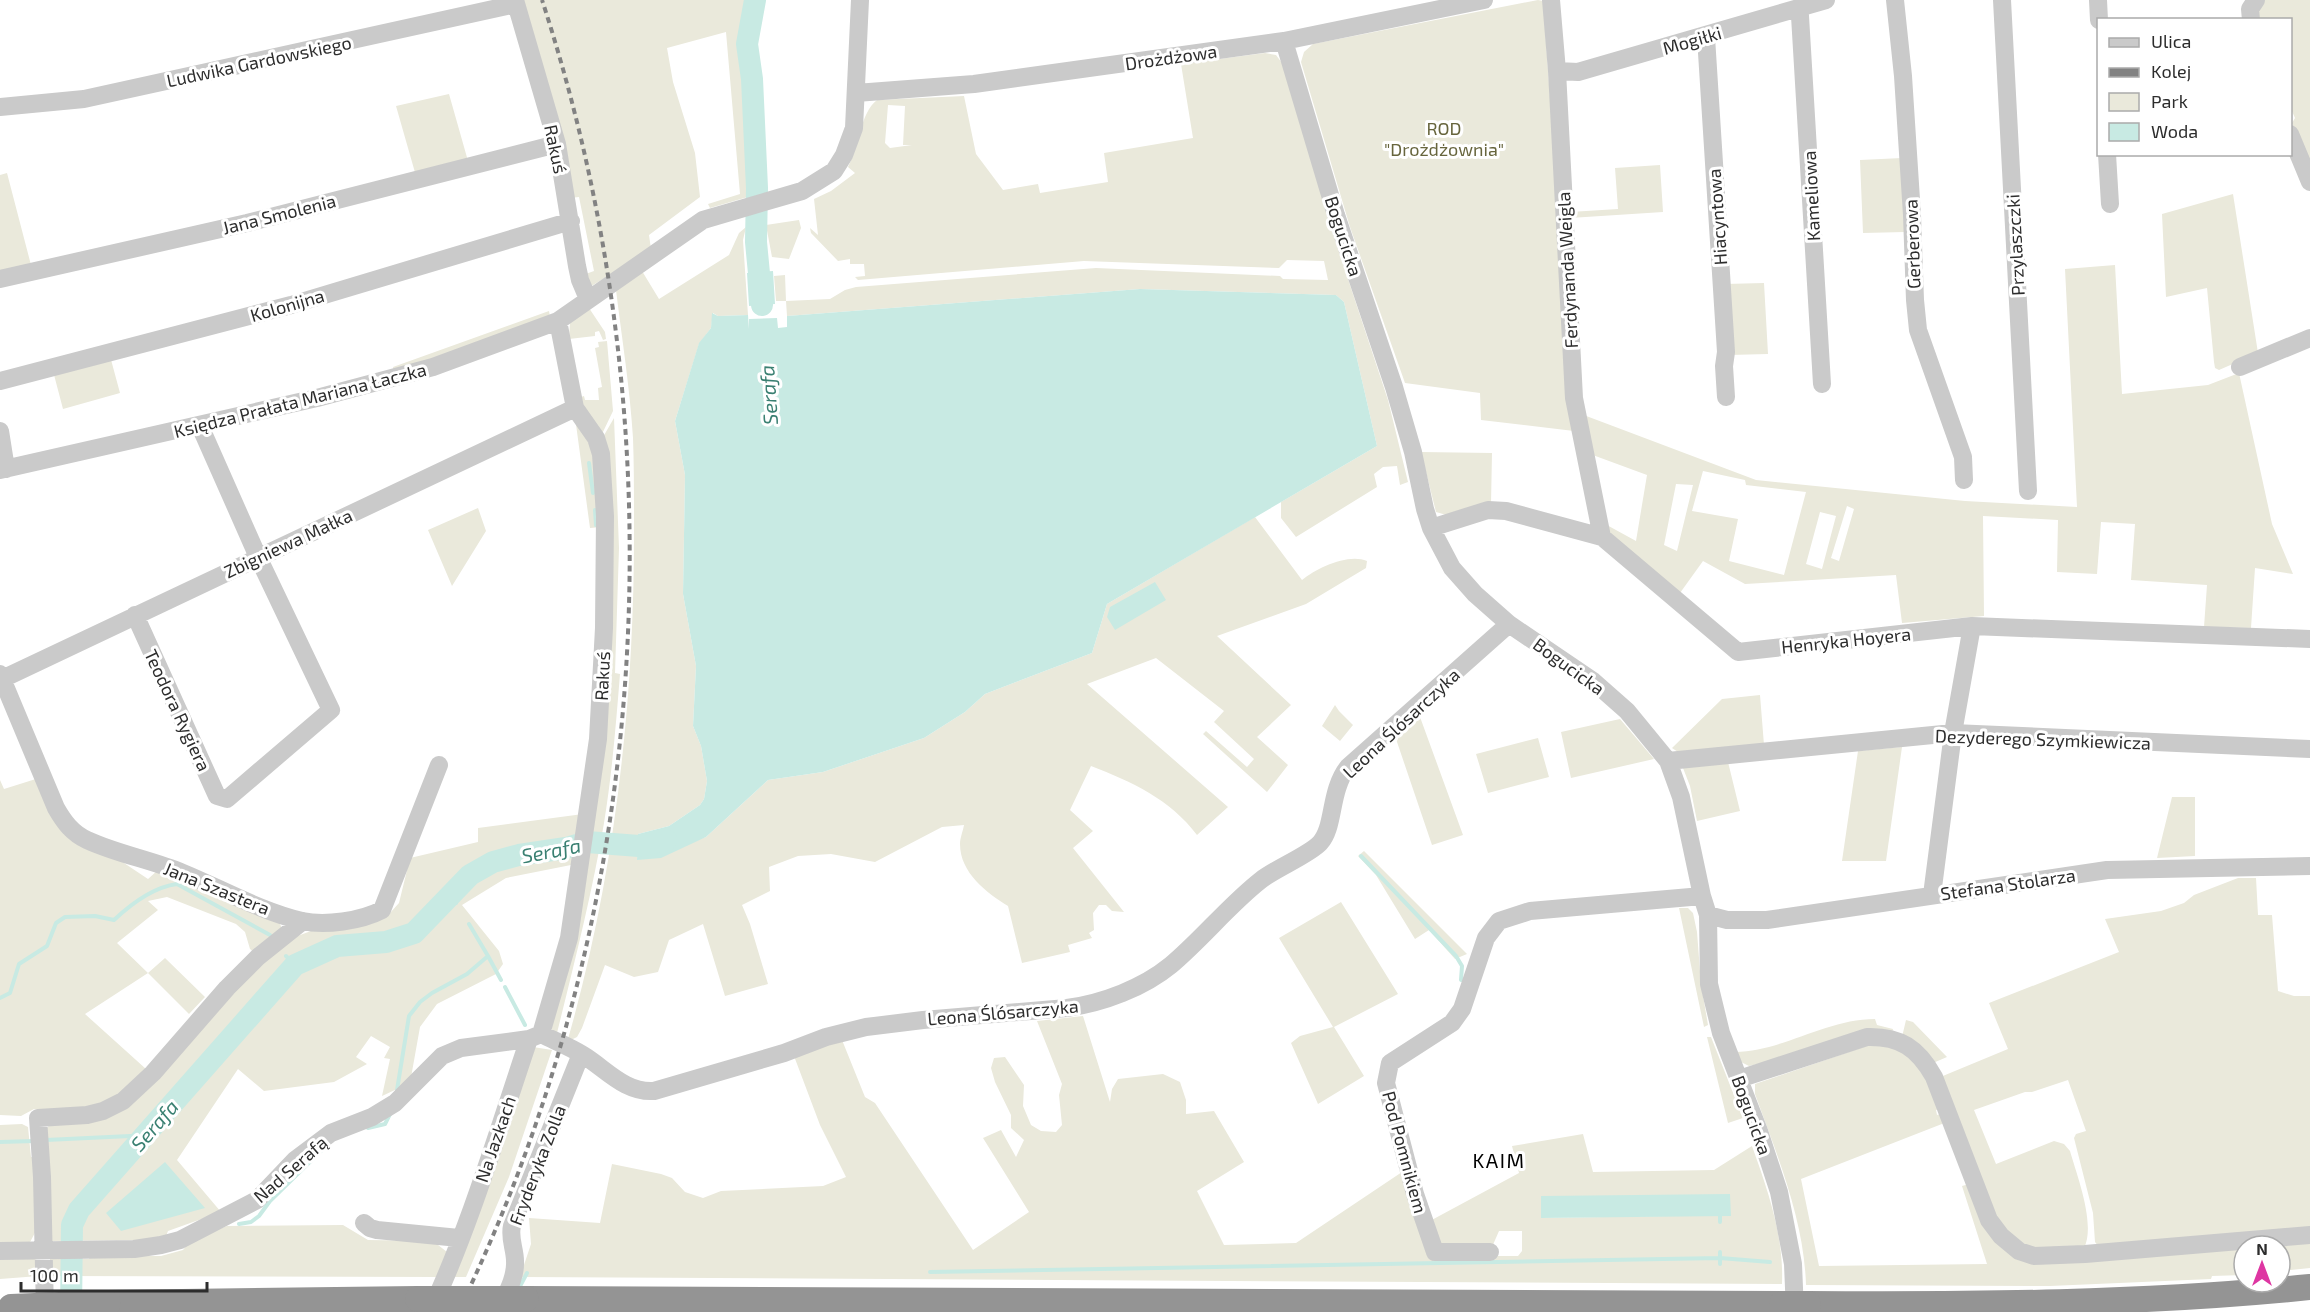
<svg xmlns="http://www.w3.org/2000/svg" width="2310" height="1312" font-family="'Exo 2',sans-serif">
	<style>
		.green { fill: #eae9db; fill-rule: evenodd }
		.water { fill: #c8eae3 }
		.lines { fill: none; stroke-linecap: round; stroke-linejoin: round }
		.stream { stroke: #c8eae3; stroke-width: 4 }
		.river { stroke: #c8eae3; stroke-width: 22 }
		.minor { stroke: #cacaca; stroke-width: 18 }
		.highway { stroke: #949494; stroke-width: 26 }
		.rail { stroke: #828282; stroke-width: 4; stroke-dasharray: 6 4.5; stroke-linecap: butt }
		.highway-bridge { stroke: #949494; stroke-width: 26 }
		.labels { text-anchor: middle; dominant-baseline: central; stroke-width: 6; stroke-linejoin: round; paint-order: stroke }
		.street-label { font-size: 18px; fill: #2d2d2d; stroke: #fff }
		.park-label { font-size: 18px; fill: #67653d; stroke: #fff }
		.water-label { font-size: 20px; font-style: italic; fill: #3a8072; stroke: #fff }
		.neighbourhood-label { font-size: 20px; letter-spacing: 1.5px; fill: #000; stroke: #fff }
	</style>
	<rect width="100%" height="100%" fill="#fff"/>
	<path class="green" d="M518,0h246v6l-8,20 -1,18 5,40 5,97 3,10 -58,17 -2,-4 32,-10 -14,-162 -59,16 6,34 22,71 5,44 -51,38 2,14 -61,38 -7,-12 11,-4 -15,-74 -9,1z
		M1538,0l5,1 31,430 -93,-11 -1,-27 -75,-10 -55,-156 -49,-165 3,-10 9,-8z
		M2262,0h48v168l-18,-45 3,-5 -4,-9 -1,-89h-35z
		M1265,53l11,2 6,8 60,198 46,139 20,82 -8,3 -3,-19 -14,1 -9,7 3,13 -81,50 -15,-19v-16l96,-56 -33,-144 -8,-7 -196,-6 -353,27 -1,-15h-10l-2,-25 11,-1 1,26 44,-2 15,-9 11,-3 240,-19 184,8 3,3 45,1 -4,-19 -37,-1 -8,8 -195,-7 -226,19 -3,-3 10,-1 -1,-12h-14v-5l-12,2 -27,-28 -1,-5 8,7 -4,-36 17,-8 24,-18 -7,-6c11,-20 12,-54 29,-67l87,-4 12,58 27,36 35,-6 2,9 68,-11 -4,-29 89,-15 -12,-74zM888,105l17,1 -2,39h9l-22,3 -5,-5z
		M449,94l19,67 -52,15 -20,-70z
		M1902,158l3,74 -42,1 -3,-73z
		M1660,165l3,47 -93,6v-6l48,-3 -3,-41z
		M7,173l24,92 -31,6v-96z
		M2233,194l25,159 -39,17 -4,-2 -1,-6 -7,-74 -41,9 -4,-83z
		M799,220l2,8 -12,31 -17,-2 -6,-32z
		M746,227l-3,13 5,75 -30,1 -5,-3 -2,15 -12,16 -24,77 10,54 -2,119 13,72 -3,60 8,20 6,35 -3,18 -4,6 -31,21 -31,8 -1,26 69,-23 62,-57 55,-8 101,-34 41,-26 20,-18 107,-41 15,-49 148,-87 47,63c15,-12 46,-27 65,-19l-1,7 -60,36 -89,32 74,69 -34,32 31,28 -21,27 -64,-58 3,-3 41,36 7,-8 -40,-37 10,-11 -68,-53 -69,26 141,123 -31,28c-27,-36 -65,-53 -106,-69l-21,44 23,21 -20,17 51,64 -12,-1 -6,-6h-7l-6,8 1,17 -5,3 3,5 -24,7 2,7 -48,11 -14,-57c-21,-13 -48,-33 -48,-62 0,-6 3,-13 4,-19l-22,2 -67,35 -44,-8 -33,2 -29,11 1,24 -28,14 8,19 18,60 -43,12 -22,-72 -34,16 -11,32 -24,5 -29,-12 -23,63 -5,9 -6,3 -3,-1c48,-168 67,-344 66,-519 0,-27 0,-55 -1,-82 -3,-49 -11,-99 -17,-148l26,-19 17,28 70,-44 10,-22z
		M2115,265l7,129 86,-9 31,-12 33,151 21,50 -38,-6 -4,60 -47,-1 3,-42 -76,-5 4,-56 -34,-2 -4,52 -40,-2 1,-52 -75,-4 1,100 -82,7 -6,-48 -151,9 -42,-23 -23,32 -73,-61 -2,-8 31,17 11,-66 -57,-21 -9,-40 175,66 209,21 112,6 -12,-238zM1703,471l42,9 1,5 60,7 -22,83 -55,-14 9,-42 -46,-8zM1676,484l17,1 -16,66 -13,-6zM1847,506l7,3 -15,52 -8,-3zM1820,512l16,4 -14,53 -16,-5z
		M1764,283l4,71 -39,1 -4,-71z
		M589,308l16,24 1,7 -3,1 -4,-9 -4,1v4l-26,3 1,-16z
		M549,311l1,6 -156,56 -1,-6z
		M607,341l6,70 -11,23 -24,-36 6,-2 1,4h14l-1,-12 4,-1 -7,-39 4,-1 -1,-5z
		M110,356l10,37 -57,16 -10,-38z
		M575,417l19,22 8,88 -12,1z
		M614,418l5,130 -4,125 5,1c-4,50 -8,100 -16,149 -12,71 -30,141 -47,210l-5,-3v-15l44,-207 7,-371z
		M1421,452l71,1 -1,51 -41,12 -14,-4z
		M478,508l8,23 -34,55 -24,-56z
		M1760,695l4,50 -86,7 -6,-4 50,-49z
		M1335,705l4,6 14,14 -13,16 -18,-15z
		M1420,717l43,118 -31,10 -36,-106z
		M1620,719l34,40 -83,19 -10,-46z
		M1538,738l11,39 -61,16 -12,-39z
		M1902,747l-16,114h-44l16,-110z
		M1728,762l12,49 -43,10 -7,-35 -7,-18z
		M39,778l9,26 70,55 30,20 10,-9 119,50 4,6v5l-27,21 -4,-3 -5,-17 -9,-8 -69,-27 -19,4 10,9 -41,33 31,30 17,-15 40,39 -16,17 -41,-41 -63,41 61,55c-9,9 -18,21 -28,27 -23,13 -59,21 -84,13l-13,7 -21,-1v-335l4,9z
		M2172,797h23v59l-38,2z
		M583,814l-7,50 -70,14 -44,27 37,46 4,13 -7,10 -59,30 -17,23 -10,56 -28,13 8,-37 -6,-1 6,-11 -19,-11 -15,21 11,7 -33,18 -70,9 -26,-22 -61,91 44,52 -53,19 -2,5 -14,4 -102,1 -3,-113 5,-6 43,-3 123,-112 66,-66 27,-10 67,-10 12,-8 9,-10 11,-45 68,-16v-14z
		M1364,851l103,103 -12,5 -26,-29 -14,9 -39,-64 -18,-19z
		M2238,878h18l2,37h14l6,76 16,5h16v235l-211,16 -4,-5 -2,-29 -19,-75 2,-4 10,-3 -18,-51 -36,12h-7l-51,18 22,54 58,-23 10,3 6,7c7,25 26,73 14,97l-57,-1 -33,-27 -56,-142 70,-29 -19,-46 130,-51 -14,-33 56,-8 23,-8 10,-8z
		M1341,902l57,92 -64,33 30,49 -46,28 -27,-61 9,-7 33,-9 -54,-89z
		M1679,908h9l5,5 4,19 4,52 7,41 -4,2z
		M1083,1016l27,86 2,-13 6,-10 45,-5 17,8 6,18v14l28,-3 30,51 -47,29 27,54 72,-2 109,-73 25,86h88l4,-5v-20h-23l-7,16 -56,1 -8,-26 91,-49 -7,-27 71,-12 10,38 121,-2 38,-24c16,45 32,90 30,138l-1262,-7 11,-33 -2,-26 71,5 12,-59 49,10 11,4 13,14 18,6 18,-7 102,-5 23,-9 -26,-52 -26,-69 48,-16 23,57 10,6 98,147 56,-38 -46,-74 18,-8 15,27 8,-17 -13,-12v-13l-16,-33 -4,-14 3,-10 11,-1 19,28 -1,21 8,19 10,6 15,1 6,-7 -3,-30 3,-11 -25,-63zM1541,1197l189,18 -188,3z
		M1875,1019l2,6 16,4 -1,4 -143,33 -8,-4 -6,-10c49,-1 91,-33 140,-33z
		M1906,1020l7,2 34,35 -14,6 -31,-26z
		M1707,1037h4l32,81 -15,5z
		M1878,1042l35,14 29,52 -6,2 1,5 7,-2 3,9 -146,57 18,87 168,-2 -25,-78 7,-2 39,66 302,-12v30l-30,3v-25h-36v29l-32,1 -1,3 -161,7 -244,-1c-2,-66 -29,-130 -51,-191v-10z
		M533,1047l19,3 -43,127 -43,100h-14z
		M22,1124l6,3 3,30h5l1,72 -8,15h-29v-119z
		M343,1225l25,15 65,1 14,11 -6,25 -391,-1v-17h39l1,-3h71l22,-6 8,-10 36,-14z
		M0,1256h26l11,4 2,16 -39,3z"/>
	<path class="water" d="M773,271l2,33 -26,2 -2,-33z
		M1140,289l196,6 8,7 33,144 -270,158 -15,49 -107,41 -20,18 -41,26 -101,34 -55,8 -62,57 -45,21 -24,2 1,-26 31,-8 31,-21 4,-6 3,-18 -6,-35 -8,-20 3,-60 -13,-72 2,-119 -10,-54 24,-78 12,-15 1,-15 6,3 30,-1 1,14v-10l28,-1 1,10 9,-1v-11z
		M1155,582l11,18 -51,30 -8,-13 3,-10z
		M165,1162l40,46 -84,23 -15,-18z
		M1730,1194l1,22 -190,2v-22z"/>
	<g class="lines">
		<path class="stream" d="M589,463l4,30
			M595,510l1,15
			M1361,856l95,100 6,10 -1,14
			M451,894l5,9
			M286,956l9,9
			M488,956l13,24
			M505,987l20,38
			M0,998l10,-5 9,-29 28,-18 9,-23 9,-6 30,-1 19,4c17,-16 40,-33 63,-36l93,51
			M397,1090l12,-74 11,-14 12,-9 35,-19 21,-18 -19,-32
			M368,1128l17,-4 5,-10
			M46,1140l84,-4 13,1
			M0,1142l35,-1
			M1720,1216v6
			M239,1224l12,-2 8,-6 11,-15 52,-51
			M1720,1252v12
			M930,1272l790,-14 50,4
			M518,1290l9,-17"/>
		<path class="river" d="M755,0l-8,44 5,35 5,109 -1,54 6,63
			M71,1312l1,-87 7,-15 216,-245 42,-19 49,-4 28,-9 56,-58 23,-13 26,-7 47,-7 21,-6 52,4 27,-6"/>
		<path class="minor" d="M515,0l42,144 20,122 3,14 8,19
			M1551,0l6,71 17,327 28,139
			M1895,0l8,76 9,139 3,85 3,30 45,127 1,23
			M2002,0l26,491
			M2098,0l1,20
			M1798,9l2,7 22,368
			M2251,20l-1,-11 6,-9
			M1706,37l20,315 -2,14 2,31
			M1284,41l52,174 58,172 19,65 12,57 6,19 21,40 23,26 34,30 84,57 34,30 41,50 13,36 21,99 6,19 1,69 12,49 38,98 20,61 14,72 2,48
			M1557,71l21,1 248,-72
			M856,93l118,-9 310,-43 200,-41
			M0,107l84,-8 432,-95
			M2290,134l20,48
			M2107,154l3,50
			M0,279l247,-56 310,-79
			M2240,367l70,-29
			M0,381l291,-76 280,-84
			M0,431l6,38
			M0,470l317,-72 116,-31 125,-46 145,-101 99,-29 32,-20 10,-16 10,-27 6,-128
			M1431,528l57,-18 18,1 96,26 136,115 234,-26 338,13
			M135,615l82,181 10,3 104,-89 -73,-153 -58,-131
			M0,674l56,134c8,14 16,25 31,32 30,14 65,20 96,33 39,16 77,38 119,48 23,5 59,0 80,-11l57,-145
			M2,679l573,-271
			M1668,761l285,-28 357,16
			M1932,895l21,-162 19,-107
			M1708,915l19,5h40l340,-50 203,-4
			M541,1034c14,7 29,13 42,21 23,14 42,38 71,36l130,-38 42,-16 40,-10 57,-7 144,-12c36,-5 76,-20 104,-43 32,-27 58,-60 90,-85 15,-12 48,-25 59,-37 15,-16 9,-52 28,-76l161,-143
			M541,1034l28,-96 29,-199 6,-111 1,-112 -4,-62 -5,-16 -21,-30 -17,-87
			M1739,1079l128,-42c33,-1 51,11 67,40l55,143 12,16 18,15 15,5 51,-2 225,-19
			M364,1223l6,5 7,2 82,8
			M0,1251l134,-2 27,-4 19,-5 77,-40 38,-40 36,-27 41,-16 23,-14 47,-47 19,-8 68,-9 12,-5
			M1490,1252h-55l-20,-58 -29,-111 4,-20 62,-40 10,-14 24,-71 13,-17 31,-10 172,-15
			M45,1312l-3,-135 -4,-59 49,-3 16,-4 20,-10 30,-28 74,-85 31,-31 45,-36
			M430,1312c41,-88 68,-182 99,-273
			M498,1312c7,-16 18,-33 17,-51 0,-12 -6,-23 -3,-35l69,-172"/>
		<path class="highway" d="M526,1299l1256,5
			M108,1303l310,-4
			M1808,1304c168,1 335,0 502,-17"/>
		<path class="rail" d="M458,1312c198,-405 223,-886 84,-1312"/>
		<path class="highway-bridge" d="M418,1299h108
			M1782,1304h26
			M11,1307l97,-4"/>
	</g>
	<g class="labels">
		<g class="street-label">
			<text transform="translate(1692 40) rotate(-16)">Mogiłki</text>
			<text transform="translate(1171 57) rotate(-8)">Drożdżowa</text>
			<text transform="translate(259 61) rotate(-12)">Ludwika Gardowskiego</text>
			<text transform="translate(556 149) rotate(78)">Rakuś</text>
			<text transform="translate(1811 196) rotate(-93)">Kameliowa</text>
			<text transform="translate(279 214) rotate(-14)">Jana Smolenia</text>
			<text transform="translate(1717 217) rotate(-94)">Hiacyntowa</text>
			<text transform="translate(1344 236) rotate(72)">Bogucicka</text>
			<text transform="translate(1912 244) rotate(-92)">Gerberowa</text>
			<text transform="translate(2015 245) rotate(-93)">Przylaszczki</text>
			<text transform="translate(1567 270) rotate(-93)">Ferdynanda Weigla</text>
			<text transform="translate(287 305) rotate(-16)">Kolonijna</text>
			<text transform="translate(300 400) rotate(-14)">Księdza Prałata Mariana Łaczka</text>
			<text transform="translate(288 543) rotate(-25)">Zbigniewa Małka</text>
			<text transform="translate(1846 640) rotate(-6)">Henryka Hoyera</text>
			<text transform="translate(1569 666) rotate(36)">Bogucicka</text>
			<text transform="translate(602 676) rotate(-87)">Rakuś</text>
			<text transform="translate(178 710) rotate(65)">Teodora Rygiera</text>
			<text transform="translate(1401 723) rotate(-43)">Leona Ślósarczyka</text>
			<text transform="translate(2043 739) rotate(2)">Dezyderego Szymkiewicza</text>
			<text transform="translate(2008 884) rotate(-8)">Stefana Stolarza</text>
			<text transform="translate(217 888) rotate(22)">Jana Szastera</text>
			<text transform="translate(1003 1012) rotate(-5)">Leona Ślósarczyka</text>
			<text transform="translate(1752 1115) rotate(70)">Bogucicka</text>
			<text transform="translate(495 1139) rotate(-71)">Na Jazkach</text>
			<text transform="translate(1405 1152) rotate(75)">Pod Pomnikiem</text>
			<text transform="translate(537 1165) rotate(-69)">Fryderyka Zolla</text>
			<text transform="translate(290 1169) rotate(-41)">Nad Serafą</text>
		</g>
		<g class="park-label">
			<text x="1444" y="128">ROD<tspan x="1444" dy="21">"Drożdżownia"</tspan></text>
		</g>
		<g class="water-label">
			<text transform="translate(768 395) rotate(-94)">Serafa</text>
			<text transform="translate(551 850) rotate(-11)">Serafa</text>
			<text transform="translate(154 1125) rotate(-49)">Serafa</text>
		</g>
		<g class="neighbourhood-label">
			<text x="1499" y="1160">KAIM</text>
		</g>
	</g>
	<rect x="2097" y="18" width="195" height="138" fill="#ffffff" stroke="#ababab" stroke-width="1.5"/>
	<rect x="2109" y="38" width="30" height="9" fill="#cacaca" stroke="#ababab" stroke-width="1.5"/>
	<text x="2151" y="48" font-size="18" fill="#2d2d2d">Ulica</text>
	<rect x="2109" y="68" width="30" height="9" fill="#828282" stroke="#ababab" stroke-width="1.5"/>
	<text x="2151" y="78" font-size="18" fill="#2d2d2d">Kolej</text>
	<rect x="2109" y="93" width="30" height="18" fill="#eae9db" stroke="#ababab" stroke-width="1.5"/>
	<text x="2151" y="108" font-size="18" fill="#2d2d2d">Park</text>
	<rect x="2109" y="123" width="30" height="18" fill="#c8eae3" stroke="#ababab" stroke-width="1.5"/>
	<text x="2151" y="138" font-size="18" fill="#2d2d2d">Woda</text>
	<g transform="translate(2262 1264)"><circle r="28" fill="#ffffff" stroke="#ababab" stroke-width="1.5"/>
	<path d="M0-4.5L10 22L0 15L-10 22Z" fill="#de36a2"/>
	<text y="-9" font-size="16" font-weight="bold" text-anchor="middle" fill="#2d2d2d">N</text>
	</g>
	<path d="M21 1282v9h186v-9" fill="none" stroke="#2d2d2d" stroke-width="3"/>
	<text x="30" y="1282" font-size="18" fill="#2d2d2d" stroke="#ffffff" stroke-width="4.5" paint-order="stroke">100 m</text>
</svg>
